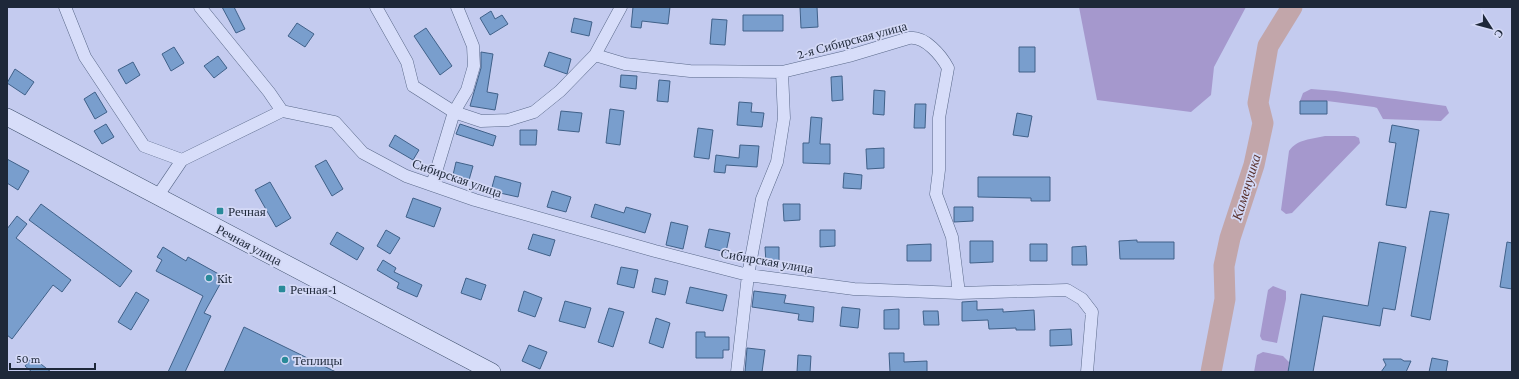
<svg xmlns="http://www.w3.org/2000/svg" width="1519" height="379" font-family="'Crimson Pro',serif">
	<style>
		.green { fill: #a598cd }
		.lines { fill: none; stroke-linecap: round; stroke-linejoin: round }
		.river { stroke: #c2a6aa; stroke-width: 21 }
		.building { fill: #799ecd; stroke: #406189 }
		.street-casing { stroke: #5a698a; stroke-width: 13 }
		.secondary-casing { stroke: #3d4e6b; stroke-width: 18 }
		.street { stroke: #d7ddf9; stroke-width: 12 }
		.secondary { stroke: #d7ddf9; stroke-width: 17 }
		.poi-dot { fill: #298a99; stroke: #d4d9f6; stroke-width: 1.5 }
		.labels { text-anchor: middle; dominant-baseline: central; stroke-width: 3.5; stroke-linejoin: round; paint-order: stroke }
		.street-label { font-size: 13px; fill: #1e2839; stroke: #d4d9f6 }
		.poi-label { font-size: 13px; fill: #1e2839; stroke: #d4d9f6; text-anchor: start }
		.water-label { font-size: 14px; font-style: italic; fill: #59312d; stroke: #d4d9f6 }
	</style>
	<rect width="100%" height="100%" fill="#c4cbef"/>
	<path class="green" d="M1079,7h167l-32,60 -3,28 -20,17 -94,-12z
		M1311,89l25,2 110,15 3,7 -8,8 -58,-2 -6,-11 -3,-1 -47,-6h-27l3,-8z
		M1325,136h30l4,2 1,5 -68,70 -6,1 -5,-4 8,-59c8,-12 23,-12 36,-15z
		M1273,286l13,5v8l-9,44 -15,-3 -2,-4 8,-46z
		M1263,352l20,4 6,6 -1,10h-34l3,-17z"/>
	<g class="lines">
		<path class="river" d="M1211,372l14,-73 -1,-33 6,-28 24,-73 9,-42 -5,-20 10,-57 24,-39"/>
	</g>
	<path class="building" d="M222,7h12l11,22 -9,4z
		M633,7h37l-2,17 -26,-3 -1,7 -10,-1z
		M800,7h17l1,20 -17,1z
		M491,11l4,8 7,-4 6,9 -18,11 -10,-17z
		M743,15h40v16h-40z
		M574,18l18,4 -3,14 -18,-4z
		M712,19l15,1 -2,25 -15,-1z
		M297,23l17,11 -9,13 -17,-11z
		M426,28l26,38 -12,9 -26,-39z
		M174,47l10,16 -13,8 -9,-17z
		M1019,47h16v25h-16z
		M481,52l12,2 -6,38 11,2 -3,16 -25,-4 11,-38z
		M549,52l22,7 -4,15 -23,-8z
		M218,56l9,12 -13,10 -10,-12z
		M133,62l7,13 -14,9 -8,-14z
		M15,69l19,13 -9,13 -18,-12z
		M621,75l16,1 -1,13 -16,-2z
		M842,76l1,24 -11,1 -1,-24z
		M659,80l11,1 -2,21 -11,-1z
		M874,90l11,1 -1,24 -11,-1z
		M95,92l12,20 -12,7 -11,-20z
		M1300,101h27v13h-27z
		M739,102l13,1 -1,9 13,1 -2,14 -25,-2z
		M915,104h11l-1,24h-11z
		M610,109l14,2 -4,34 -14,-2z
		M561,111l21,2 -3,19 -21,-2z
		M1017,113l15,3 -4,21 -15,-2z
		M811,117l11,1 -2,26h10v20l-27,-1v-20h6z
		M106,124l8,13 -12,7 -8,-13z
		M460,124l36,12 -3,10 -37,-12z
		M1392,125l27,5 -13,78 -20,-3 10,-62 -7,-1z
		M698,128l15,2 -4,29 -15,-2z
		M520,130h17l-1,15h-16z
		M395,135l24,15 -6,10 -24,-14z
		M740,145l19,1 -2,21 -31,-2 -1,8 -11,-1 2,-17 23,3z
		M884,148v20l-17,1 -1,-20z
		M7,159l22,12 -11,19 -11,-7z
		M326,160l17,29 -11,7 -17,-30z
		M456,162l17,4 -4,14 -16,-5z
		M844,173l18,2 -1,14 -18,-1z
		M495,176l26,7 -3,14 -27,-6z
		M978,177h72v24h-19v-3l-53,-1z
		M270,182l21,36 -15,9 -21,-37z
		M552,191l19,6 -5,15 -19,-5z
		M413,198l28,10 -7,19 -28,-10z
		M41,204l91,67 -12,16 -91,-67z
		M595,204l29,9 2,-6 25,7 -6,19 -54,-16z
		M783,204h17v16l-16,1z
		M954,207h19v14l-19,1z
		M1430,211l19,3 -19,106 -19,-4z
		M17,216l10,8 -11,14 55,42 -9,12 -9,-7 -41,54 -5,-4v-106z
		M671,222l17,4 -5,23 -17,-4z
		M709,229l21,4 -4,19 -21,-5z
		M386,230l14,8 -10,16 -13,-8z
		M820,230h15v16l-15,1z
		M337,232l27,16 -7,12 -27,-16z
		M533,234l22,6 -5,16 -22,-7z
		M1137,240v2h37v17h-54l-1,-18z
		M970,241h23v21l-23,1z
		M1379,242l27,5 -11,63 -12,-2 -3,18 -57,-10 -10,56h-25l13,-78 67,12z
		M1507,242l5,1v46l-12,-2z
		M931,244v17h-24v-16z
		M1030,244h17v17h-17z
		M1086,246l1,19h-15v-18z
		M163,247l23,14 2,-4 36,20 -20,36 7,3 -26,56h-17l35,-76 -47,-25 6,-11 -5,-3z
		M765,247h14v16h-13z
		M383,260l13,8 -2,4 28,13 -5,12 -20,-9 2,-5 -22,-13z
		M621,267l17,3 -4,18 -17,-4z
		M466,278l20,7 -5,15 -20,-7z
		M655,278l13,3 -3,14 -13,-3z
		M690,287l37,8 -4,16 -37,-8z
		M524,291l18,7 -7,19 -17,-6z
		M754,291l32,4 -2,8 30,4 -1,15 -15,-2 1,-6 -47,-7z
		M136,292l13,8 -18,30 -13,-8z
		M565,301l26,7 -6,20 -26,-7z
		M977,301v9l26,-1v3l31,-2 1,20h-19v-2l-27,1 -1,-9 -26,1v-19z
		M842,307l18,2 -2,19 -18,-2z
		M609,308l15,4 -11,35 -15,-5z
		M899,309v20h-15v-19z
		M923,311h15l1,14h-15z
		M656,318l14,5 -7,25 -14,-5z
		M244,327l92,45h-112z
		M1071,329l1,16 -22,1v-16z
		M696,332h9v5h24v13h-6v8h-27z
		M529,345l18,7 -7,17 -18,-8z
		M747,348l18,2 -3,22h-17z
		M889,353h15v9l23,-1v11h-37z
		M798,355l13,1 -1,16h-13z
		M32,357l19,15h-19l-7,-6z
		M1432,358l16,3 -2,11h-17z
		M1383,359h18l3,2h7l-5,11h-25l5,-7z"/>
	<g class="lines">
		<g class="street-casing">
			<path id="street" d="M65,7l20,50 59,89 38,14
				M200,7l69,85 13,19 53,11 28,31 43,23 69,24 180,51 93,24 106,14 105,4 108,-3 15,9 10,13 -5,60
				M376,7l31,55 6,24 41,26 27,9 27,-1 26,-8 26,-21 35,-36 26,-48
				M595,55l30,9 65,7 92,1 67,-16 60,-18c16,-2 32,17 39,30l-9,50v52l-3,24 16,43 7,56
				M432,185l22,-73 13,-22 7,-24 -1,-20 -16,-39
				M157,197l25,-37 100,-49
				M737,372l11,-97 14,-76 15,-37 7,-44 -2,-46"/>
		</g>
		<g class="secondary-casing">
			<path id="secondary" d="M7,117l485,255"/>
		</g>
		<use href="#street" class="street"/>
		<use href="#secondary" class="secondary"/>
	</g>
	<g class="poi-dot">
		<rect x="216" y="207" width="8" height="8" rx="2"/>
		<circle cx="209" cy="278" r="4"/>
		<rect x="278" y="285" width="8" height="8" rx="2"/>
		<circle cx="285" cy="360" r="4"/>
	</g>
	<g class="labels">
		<g class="street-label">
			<text transform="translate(852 40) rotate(-15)">2-я Сибирская улица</text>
			<text transform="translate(457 178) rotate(19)">Сибирская улица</text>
			<text transform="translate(249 245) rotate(28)">Речная улица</text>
			<text transform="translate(767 261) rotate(10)">Сибирская улица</text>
		</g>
		<g class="poi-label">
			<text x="228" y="211">Речная</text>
			<text x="217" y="278">Kit</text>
			<text x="290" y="289">Речная-1</text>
			<text x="293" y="360">Теплицы</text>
		</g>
		<g class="water-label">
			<text transform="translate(1246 187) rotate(-73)">Каменушка</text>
		</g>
	</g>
	<rect width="1519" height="379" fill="none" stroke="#1e2839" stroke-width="16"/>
	<g transform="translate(1491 28) rotate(126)" stroke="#d4d9f6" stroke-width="3" paint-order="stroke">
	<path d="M0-3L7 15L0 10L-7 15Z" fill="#1e2839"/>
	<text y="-6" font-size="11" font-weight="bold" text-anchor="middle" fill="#1e2839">С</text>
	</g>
	<path d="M10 363v6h85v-6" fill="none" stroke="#1e2839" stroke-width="2"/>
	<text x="16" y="363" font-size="12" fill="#1e2839" stroke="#d4d9f6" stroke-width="3" paint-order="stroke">50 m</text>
</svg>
